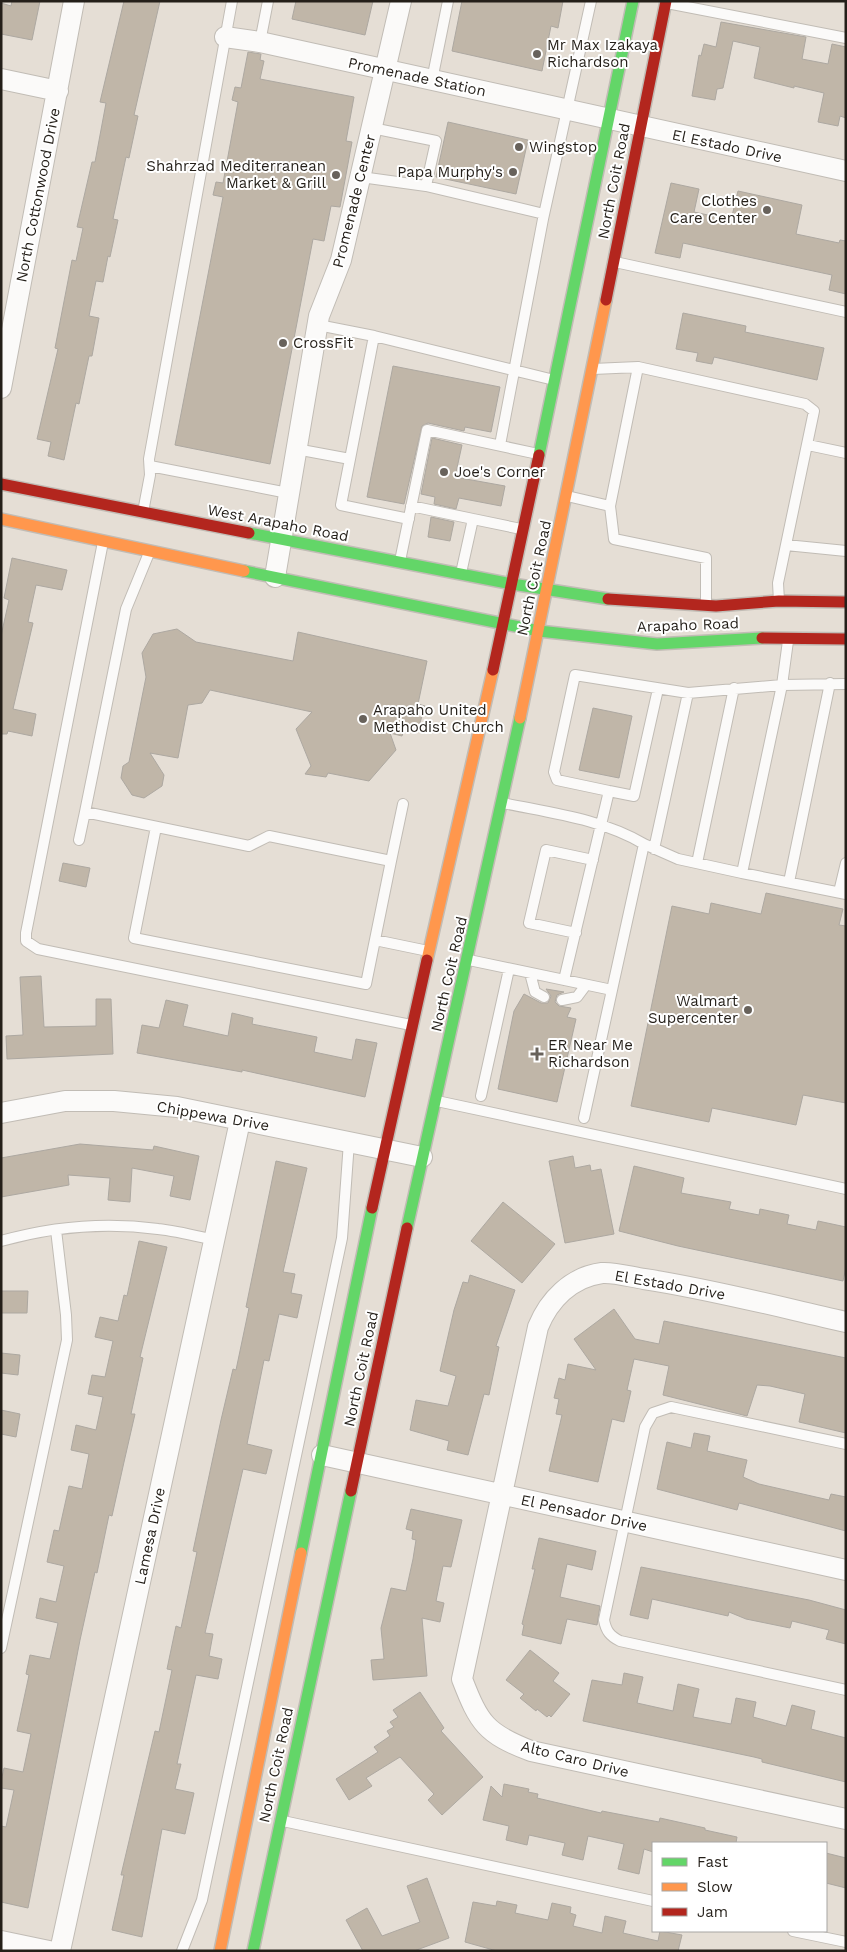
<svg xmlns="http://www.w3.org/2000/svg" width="847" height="1952" font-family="'Work Sans',sans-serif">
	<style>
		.building { fill: #c0b6a8; stroke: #ada8a1 }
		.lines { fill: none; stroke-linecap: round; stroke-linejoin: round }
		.lane-casing { stroke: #c1bcb5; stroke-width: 12 }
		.street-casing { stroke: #c1bcb5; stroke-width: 22 }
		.fast-casing { stroke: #c1bcb5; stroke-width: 14 }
		.slow-casing { stroke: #c1bcb5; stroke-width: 14 }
		.jam-casing { stroke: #c1bcb5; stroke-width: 14 }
		.lane { stroke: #fbfaf9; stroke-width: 10 }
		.street { stroke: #fbfaf9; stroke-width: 20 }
		.fast { stroke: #63d668; stroke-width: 11 }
		.slow { stroke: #ff974d; stroke-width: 11 }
		.jam { stroke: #b3261e; stroke-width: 11 }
		.poi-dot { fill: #68625b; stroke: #fff; stroke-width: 2 }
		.labels { text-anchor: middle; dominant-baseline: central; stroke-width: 4; stroke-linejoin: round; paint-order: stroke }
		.poi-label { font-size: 15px; fill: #241f19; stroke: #fff; text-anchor: start }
		.street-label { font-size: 15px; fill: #241f19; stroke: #fff }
	</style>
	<rect width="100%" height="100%" fill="#e5ded5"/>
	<path class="building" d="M12,1h28l-8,39 -31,-6v-31l10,3z
		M124,1h36l-26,114 4,1 -9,42 -3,-1 -13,62 5,1 -8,37 -2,-1 -5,26 -7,-1 -7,35 10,2 -7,38h-3l-10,48 -3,-1 -12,57 -16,-4 3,-14 -14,-3 21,-90 -3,-1 17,-88 4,1 7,-33 -6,-1 15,-65h3l11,-59 -6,-1z
		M296,1h77l-8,34 -73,-16z
		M462,1h101l-5,27 -7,-2 -9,45 -90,-20z
		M721,22l85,15 -4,22 26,5 4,-20 14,3v71l-6,-2 -2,10 -20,-4 6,-29 -30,-7v2l-40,-10 6,-31 -27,-6 -10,47 -6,1 -2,11 -23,-4 7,-41 2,1 3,-12 12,3z
		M248,52l13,2 -1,6 4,1 -4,18 94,18 -8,44 6,1 -12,65 -9,-1 -7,35 -11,-2 -43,225 -95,-19 48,-248 -10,-2 3,-13 7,1 15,-81 -6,-2 3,-13 6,1z
		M448,122l80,18 -12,54 -80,-17z
		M671,183l28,6 -5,23 37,8 7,-29 64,14 -6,29 43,9 1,-3 6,1v53l-17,-4 3,-15 -149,-32 -3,15 -25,-5z
		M683,313l63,13 -1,6 79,16 -7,32 -103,-23 -2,7 -16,-3 2,-8 -22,-4z
		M393,366l107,21 -9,45 -26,-5 -1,4 -36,-8 -6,3 -18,78 -37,-7z
		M432,438l30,7 -7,32 50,9 -4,20 -42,-8 -3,11 -22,-5 1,-7 -14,-3z
		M431,517l23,5 -4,19 -22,-4z
		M12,558l55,12 -5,20 -26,-5 -8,37 5,1 -20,86 23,5 -4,22 -24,-5 -1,3h-6v-98l8,-36 -5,-2z
		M177,629l19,13 97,19 5,-29 129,29 -9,43 7,2 -6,20 -13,-2 -4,12 -12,-3 6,17 -27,31 -41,-8 -2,4 -21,-3 6,-8 -15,-37 16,-17 -102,-22 -8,13 -14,2 -10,53 -28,-5 14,22 -2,11 -18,12 -12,-3 -11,-17 2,-12 6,-4 17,-85 -4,-24 11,-19z
		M593,708l39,8 -13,62 -40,-8z
		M63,863l27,5 -4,19 -27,-6z
		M766,893l77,16 -4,16 7,1v177l-43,-8 -7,30 -84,-17 -3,14 -78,-16 41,-200 37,8 2,-11 50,11z
		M41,976l3,51 52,-1v-27h15l2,55 -106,5 -1,-23 17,-1 -3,-58z
		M546,989l18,3 -7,3 -2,7 4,4 12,2 -4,9 9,2 -19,83 -59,-13 16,-78 10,-17 17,9h7l3,-7z
		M166,1000l22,5 -5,21 45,10 4,-23 21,5 -1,6 65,13 -3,15 38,8 4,-21 21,4 -12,54 -123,-27v2l-105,-19 5,-28 17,3z
		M80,1144l73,6 1,-4 45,10 -9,44 -20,-4 4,-20 -42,-8 -2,34 -22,-2 2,-22 -42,-3 1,10 -68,12v-39z
		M573,1156l2,12 15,-3 1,6 10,-2 13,65 -49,9 -16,-82z
		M276,1161l31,7 -24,104 12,2 -4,19 11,2 -5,23 -18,-4 -10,47 -5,-1 -17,84 25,6 -6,24 -23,-5 -38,164 8,1 -4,22 13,3 -4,20 -22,-4 -19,89h4l-6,25 19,4 -9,41 -23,-5 -20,108 -30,-7 12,-55h-3l34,-144 4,1 13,-62 -5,-1 9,-43 5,2 16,-76 -4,-1 28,-131 12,-51 3,1 13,-62 -3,-1z
		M634,1166l50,12 -3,15 50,9 -2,7 30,6 1,-6 29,6 -2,9 29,6 2,-9 28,6v40l-3,14 -165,-35 -59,-15z
		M503,1202l52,42 -33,39 -51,-42z
		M139,1241l28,6 -27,110 3,1 -12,56h4l-11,48 -12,54 -3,-1 -12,58 -2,-1 -15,68 -52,268 -27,-6v-76l5,1 8,-37 -13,-2v-6l3,-14 19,4 8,-38 -14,-3 12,-56 -3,-1 4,-19 20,4 8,-36 -22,-5 4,-20 16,4 8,-36 -17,-4 7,-32 5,1 10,-45 13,3 7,-35 -18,-4 5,-25 20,5 7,-33 -15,-3 4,-19 13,2 8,-36 -18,-4 5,-20 18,4 6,-26 3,1z
		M470,1275l45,15 -19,56 3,1 -10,48 -5,-1 -16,61 -21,-5 2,-9 -39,-11 6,-30 32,6 8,-30 -16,-5 14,-61 9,-28 5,1z
		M1,1291h27l-1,22h-26z
		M614,1309l21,30 24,5 5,-23 182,37v75l-47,-11 6,-28 -35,-8 -13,-1 -10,31 -84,-21 6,-29 -35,-7 -7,31 4,1 -7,31 -12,-3 -14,63 -49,-11 13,-56 -6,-1 3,-15 -5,-1 5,-20 6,2 3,-16 28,6 -22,-31z
		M1,1353l19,2 -2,20 -17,-2z
		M1,1410l19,4 -4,23 -15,-3z
		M694,1433l16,3 -3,15 40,9 -4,17 16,7 70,16 2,-6 15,3v34l-107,-28 -2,7 -80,-21 10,-47 24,6z
		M411,1509l51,11 -11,47 -8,-1 -7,35 8,2 -4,19 -18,-4 5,58 -54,4 -2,-20 13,-1 -3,-31 10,-40 15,3 7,-32 3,-19 -4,-1 1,-8 -7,-2z
		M539,1538l57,13 -4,19 -25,-6 -7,33 40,9 -3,19 -30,-6 -6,25 -39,-9 2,-10 -2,-1 13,-55h-3z
		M641,1567l168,33 37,10v34l-20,-5 3,-9 -37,-9 -2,7 -44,-9 -17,-7 -1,4 -76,-17 -4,20 -18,-4z
		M530,1650l29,23 -6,8 17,13 -19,23 -2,-2 -2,2 -10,-8 -1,2 -16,-13 4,-4 -18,-14z
		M624,1673l19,4 -6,26 36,8 5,-27 21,5 -6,28 38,7 5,-26 20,4 -3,15 33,9 6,-21 23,6 -4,18 35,9v44l-84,-20v-3l-8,-2 -171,-36 9,-41 30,5z
		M420,1692l24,36 -3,3 42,46 -41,38 -14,-15 6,-6 -34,-37 -34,21 6,8 -23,14 -13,-21 42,-27 -4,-5 16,-11 -3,-5 7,-4 -4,-5 8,-5 -5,-7z
		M504,1784l25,5 -1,3 10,2 -1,4 64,15 1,-2 57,11 1,-4 45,10v2l32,7 -1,6h-83v9l-9,-3 -5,25 -21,-5 6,-25 -36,-8 -5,24 -21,-5 3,-12 -36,-8 -2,10 -21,-5 3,-14 -26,-6 8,-34 11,11z
		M826,1853l20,5v30l-20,-5z
		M427,1878l22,60 -35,13h-51l-17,-31 21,-12 15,28 38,-14 -13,-36z
		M497,1901l20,4 -2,8 33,7 4,-17 19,4 -1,6 6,2 -3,11 29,7 3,-17 21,5 -3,12 35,8 2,-10 22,4 -4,16h-181l-32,-9 8,-40 23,4z"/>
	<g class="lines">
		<g class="lane-casing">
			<path id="lane" d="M667,3l179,35
				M260,42l8,-41
				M432,80l16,-79
				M372,128l64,13 -10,45
				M361,177l65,9 118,28
				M615,262l231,50
				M318,325l56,11
				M593,369l45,-2 167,37 9,7 -36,172 1,18
				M500,445l43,-226 48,-218
				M808,445l38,8
				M296,449l54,10
				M150,466l138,27
				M567,496l43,10 4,33 92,19v46
				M411,506l62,13 -12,54
				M610,506l28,-139
				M143,512l7,-37 -1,-16 83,-458
				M409,519l-68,-14 33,-169 180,44
				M473,519l48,10
				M103,542l-77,391v8l12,8 373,76
				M786,545l60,6
				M149,553l-23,56 -41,203 164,34 20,-10 122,25 -25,123 -232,-46 22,-111
				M400,561l27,-131 111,24
				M609,791l25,5 24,-107
				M503,803c48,10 99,16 141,41
				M79,840l6,-28
				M654,849l34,-156
				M391,861l12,-57
				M697,863l37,-175
				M742,873l104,21
				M789,882l41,-199
				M839,892l7,-29
				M576,933l-47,-10 17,-73 47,10
				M375,940l53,11
				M469,960l143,30 32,-146 34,15 64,14 40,-188 6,-44
				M530,973l5,19 9,5
				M564,980l45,-189 -52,-11 -3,-8 21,-97 113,18 94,-8 64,-1
				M562,1000l15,-3 9,-12
				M481,1096l28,-127
				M437,1101l409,88
				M584,1118l28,-128
				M1,1241c50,-14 105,-19 157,-12 19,2 38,7 56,11
				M846,1444l-175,-37 -18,6 -8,14 -41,193c2,11 6,16 16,21l226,49
				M1,1648l66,-308 -1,-25 -10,-85
				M283,1821l370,80
				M793,1931l53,11
				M182,1951l20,-51 140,-662 7,-96"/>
		</g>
		<g class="street-casing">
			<path id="street" d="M225,37l35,5 586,129
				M1,79l57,12
				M1,388l73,-387
				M275,577l44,-261 22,-56 60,-259
				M1,1113l64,-12h49l63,6 245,50
				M846,1322c-67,-15 -135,-33 -202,-43 -13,-2 -30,-7 -42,-6 -31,4 -53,27 -64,54l-76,352c17,44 24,55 69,72l315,68
				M322,1455l524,115
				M1,1941l48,10
				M60,1951l180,-830"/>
		</g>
		<g class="fast-casing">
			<path id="fast" d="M539,455l94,-454
				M249,533l263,51 96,15
				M244,571l295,60 118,13 105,-6
				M407,1228l113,-510
				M301,1553l71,-345
				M253,1951l98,-460"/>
		</g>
		<g class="slow-casing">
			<path id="slow" d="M1,519l243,52
				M520,718l86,-418
				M427,960l66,-290
				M220,1951l81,-398"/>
		</g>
		<g class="jam-casing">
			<path id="jam" d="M606,300l60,-299
				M1,484l248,49
				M608,599l108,7 63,-5 67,1
				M762,638l84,1
				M493,670l46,-215
				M372,1208l55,-248
				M351,1491l56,-263"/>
		</g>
		<use href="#lane" class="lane"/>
		<use href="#street" class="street"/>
		<use href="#fast" class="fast"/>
		<use href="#slow" class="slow"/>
		<use href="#jam" class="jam"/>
	</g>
	<g class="poi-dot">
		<circle cx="537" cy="54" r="5"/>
		<circle cx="519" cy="147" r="5"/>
		<circle cx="513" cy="172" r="5"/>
		<circle cx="336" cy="175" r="5"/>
		<circle cx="767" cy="210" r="5"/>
		<circle cx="283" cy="343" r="5"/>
		<circle cx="444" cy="472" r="5"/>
		<circle cx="363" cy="719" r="5"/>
		<circle cx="748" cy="1010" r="5"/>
		<path d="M534.5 1046.5h5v5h5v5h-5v5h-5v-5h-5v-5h5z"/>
	</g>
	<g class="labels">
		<g class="poi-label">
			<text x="547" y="45">Mr Max Izakaya<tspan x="547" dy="17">Richardson</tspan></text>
			<text x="529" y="147">Wingstop</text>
			<text x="326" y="166" text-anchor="end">Shahrzad Mediterranean<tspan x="326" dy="17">Market &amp; Grill</tspan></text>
			<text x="503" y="172" text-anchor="end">Papa Murphy's</text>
			<text x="757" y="201" text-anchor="end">Clothes<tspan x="757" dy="17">Care Center</tspan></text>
			<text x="293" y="343">CrossFit</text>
			<text x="454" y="472">Joe's Corner</text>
			<text x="373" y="710">Arapaho United<tspan x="373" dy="17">Methodist Church</tspan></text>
			<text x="738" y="1001" text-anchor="end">Walmart<tspan x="738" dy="17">Supercenter</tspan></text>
			<text x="548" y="1045">ER Near Me<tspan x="548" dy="17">Richardson</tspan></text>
		</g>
		<g class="street-label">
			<text transform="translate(417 77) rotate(12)">Promenade Station</text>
			<text transform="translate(727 146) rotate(12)">El Estado Drive</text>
			<text transform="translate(614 181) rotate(-79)">North Coit Road</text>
			<text transform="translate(38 195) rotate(-79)">North Cottonwood Drive</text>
			<text transform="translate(354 201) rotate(-76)">Promenade Center</text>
			<text transform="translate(278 523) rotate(11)">West Arapaho Road</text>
			<text transform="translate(534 578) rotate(-78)">North Coit Road</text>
			<text transform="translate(688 625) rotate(-2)">Arapaho Road</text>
			<text transform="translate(449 974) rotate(-77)">North Coit Road</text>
			<text transform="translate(213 1116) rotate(10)">Chippewa Drive</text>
			<text transform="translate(670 1285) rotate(10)">El Estado Drive</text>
			<text transform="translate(361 1369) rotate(-78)">North Coit Road</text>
			<text transform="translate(584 1513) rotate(12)">El Pensador Drive</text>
			<text transform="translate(150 1536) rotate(-78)">Lamesa Drive</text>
			<text transform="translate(575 1759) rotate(14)">Alto Caro Drive</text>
			<text transform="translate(276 1765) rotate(-78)">North Coit Road</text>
		</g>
	</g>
	<rect width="847" height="1952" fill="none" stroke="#241f19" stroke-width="5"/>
	<rect x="652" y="1842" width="175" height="90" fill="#ffffff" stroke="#a7a5a3"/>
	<rect x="662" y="1858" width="25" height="8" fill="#63d668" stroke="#a7a5a3"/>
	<text x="697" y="1867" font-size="15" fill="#241f19">Fast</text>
	<rect x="662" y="1883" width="25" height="8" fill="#ff974d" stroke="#a7a5a3"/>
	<text x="697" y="1892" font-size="15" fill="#241f19">Slow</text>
	<rect x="662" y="1908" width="25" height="8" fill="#b3261e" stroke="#a7a5a3"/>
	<text x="697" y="1917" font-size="15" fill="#241f19">Jam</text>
</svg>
